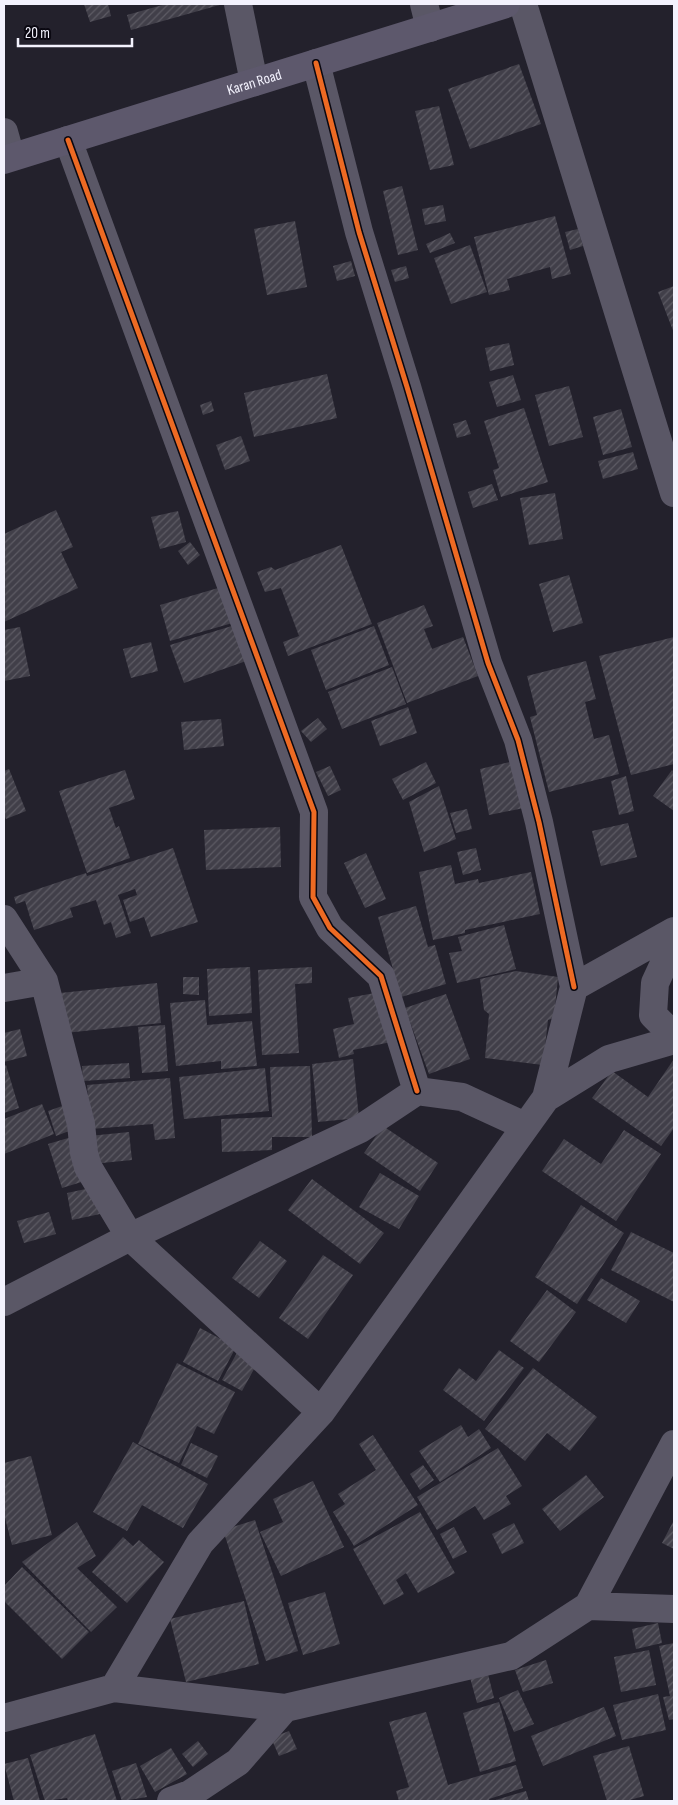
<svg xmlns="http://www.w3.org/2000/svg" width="678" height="1805" font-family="'Sofia Sans Condensed',sans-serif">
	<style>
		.building { fill: url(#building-hatch) }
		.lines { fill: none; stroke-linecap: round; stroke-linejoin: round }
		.street { stroke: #5a5766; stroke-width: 28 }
		.secondary { stroke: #5d586c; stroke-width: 28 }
		.cycleway-casing { stroke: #0a0811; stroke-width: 8 }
		.cycleway { stroke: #ed6a23; stroke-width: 5 }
		.labels { text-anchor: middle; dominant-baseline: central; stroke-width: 4; stroke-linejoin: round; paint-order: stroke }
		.street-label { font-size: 15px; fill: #f3f2fd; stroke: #0a0811 }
	</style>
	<defs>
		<pattern id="building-hatch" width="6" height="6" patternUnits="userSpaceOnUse" patternTransform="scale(1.25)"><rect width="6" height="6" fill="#413f49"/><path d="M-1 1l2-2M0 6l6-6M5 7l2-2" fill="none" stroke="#5d5b64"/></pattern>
	</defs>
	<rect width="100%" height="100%" fill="#23212c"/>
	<path class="building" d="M84,4h24l3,12 -21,6z
		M166,4h57l-92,26 -4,-15z
		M519,64l22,60 -71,25 -22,-60z
		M439,106l15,59 -24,5 -15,-59z
		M402,186l16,64 -20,5 -15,-64z
		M443,205l3,16 -21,4 -3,-16z
		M555,216l16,58 -19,5 -2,-12 -43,12 3,11 -21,5 -15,-58z
		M295,221l12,66 -40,8 -13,-66z
		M578,229l5,17 -13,4 -5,-18z
		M450,233l5,10 -25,10 -4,-9z
		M470,245l17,47 -36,12 -17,-46z
		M351,261l4,15 -18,5 -4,-15z
		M406,266l3,12 -14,4 -4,-12z
		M674,286v47l-16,-41z
		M509,343l5,22 -24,6 -5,-23z
		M327,374l10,44 -83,19 -10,-44z
		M513,375l8,25 -24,7 -8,-25z
		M569,386l14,51 -34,9 -14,-51z
		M211,401l3,10 -11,4 -3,-10z
		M524,408l24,74 -47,15 -8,-27 6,-2 -15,-47z
		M621,409l11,38 -29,8 -10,-38z
		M466,420l5,14 -14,4 -4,-14z
		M241,436l9,25 -25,9 -9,-25z
		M633,452l5,17 -35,10 -5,-18z
		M492,484l6,16 -25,8 -5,-16z
		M555,493l8,46 -34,6 -9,-47z
		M56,510l17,37 -12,5 17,36 -74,34v-88z
		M178,511l8,31 -26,7 -9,-32z
		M190,542l10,13 -12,10 -10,-14z
		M341,545l31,79 -84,32 -5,-14 16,-6 -18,-48 -16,4 -8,-20 14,-5 4,3z
		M569,575l14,48 -30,9 -14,-48z
		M225,586l11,36 -66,19 -10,-36z
		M424,605l9,21 -9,3 8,20 31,-12 15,39 -71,27 -30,-80z
		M235,625l14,35 -65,23 -14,-38z
		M374,626l15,39 -63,25 -15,-40z
		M20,627l10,49 -26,5v-51z
		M674,637v127l-43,11 -32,-119z
		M151,642l7,29 -27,7 -8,-29z
		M586,661l10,38 -11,3 9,37 15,-4 10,39 -70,18 -19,-75 7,-2 -10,-39z
		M392,667l14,37 -64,25 -14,-37z
		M408,707l9,26 -37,13 -9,-25z
		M318,718l9,11 -16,13 -10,-11z
		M221,719l3,27 -40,4 -3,-28z
		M514,761l10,47 -35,7 -9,-46z
		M426,762l10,21 -33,17 -11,-21z
		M330,766l11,24 -13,6 -12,-24z
		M9,769l17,42 -20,8 -2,-4v-44z
		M125,770l10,29 -26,9 7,20 3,-2 11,32 -43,15 -28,-82z
		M672,770l2,2v39l-21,-15z
		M626,776l8,35 -15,4 -8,-34z
		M439,786l17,53 -32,13 -15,-50z
		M467,809l5,20 -16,4 -6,-20z
		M628,823l9,34 -36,9 -9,-35z
		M280,827l1,40 -75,3 -2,-40z
		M173,848l25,74 -47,15 -7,-20 -14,5 -7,-22 14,-5 -2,-6 -17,6 13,38 -15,5 -5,-16 -7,3 -8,-25 -26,8 3,9 -39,13 -9,-29 -9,3 -2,-7 72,-24 1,3z
		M476,848l5,22 -18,5 -6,-23z
		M366,853l20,46 -21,9 -21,-45z
		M451,865l4,19 23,-5 1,4 52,-11 9,42 -75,16v3l-32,7 -14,-68z
		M416,906l12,41 7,-2 11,39 -45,13 -23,-80z
		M504,925l12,44 -59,14 -8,-30 13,-2 -4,-14z
		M250,967l2,46 -43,3 -2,-47z
		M312,967v16l-17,1 4,69 -37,2 -4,-85z
		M516,971l42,6 -4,41 -6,2 -5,45 -58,-7 4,-44 -5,-4 -4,-31z
		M183,977h16v18l-16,-1z
		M157,983l4,40 -96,10 -5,-40z
		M380,992l11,50 -38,8 1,4 -15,4 -6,-29 21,-5 -6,-26z
		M446,994l24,65 -41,15 -24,-66z
		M205,1000l2,25 45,-4 5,45 -36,3v-8l-45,5 -6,-63z
		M165,1025l3,46 -26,2 -4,-46z
		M20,1029l7,27 -23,6v-29z
		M353,1059l6,59 -41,4 -6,-58z
		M674,1059v69l-13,18 -69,-48 20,-27 36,26z
		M129,1063l1,15 -47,3 -1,-15z
		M6,1065l13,43 -15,5v-47z
		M310,1066l2,71h-40v13l-50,2 -1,-33 51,-2 -2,-50z
		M265,1068l4,43 -85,8 -5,-42z
		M170,1078l5,60 -20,2 -2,-16 -62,5 -4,-44z
		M42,1104l12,30 -50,20v-35z
		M68,1104l9,24 -21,8 -8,-25z
		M383,1126l55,37 -18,28 -56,-38z
		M624,1130l37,24 -45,67 -74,-50 22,-32 37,25z
		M129,1132l3,28 -40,4 -3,-28z
		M75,1136l13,44 -26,8 -14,-44z
		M380,1173l39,23 -20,33 -40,-22z
		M312,1179l72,54 -24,31 -72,-54z
		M95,1187l5,27 -28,6 -5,-27z
		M581,1205l43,28 -47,71 -42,-27z
		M49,1212l7,22 -32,9 -7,-22z
		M631,1232l43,21v49l-63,-32z
		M260,1241l27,20 -28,37 -27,-20z
		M323,1255l30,20 -45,64 -29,-21z
		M601,1278l39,23 -14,22 -39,-23z
		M547,1290l29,22 -37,50 -29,-21z
		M200,1328l36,19 -18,34 -35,-19z
		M239,1349l20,11 -17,31 -20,-11z
		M499,1350l25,18 -40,53 -41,-31 16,-22 17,13z
		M177,1363l58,29 -21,42 -17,-8 -18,37 -41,-19z
		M533,1368l64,49 -27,34 -23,-18 -22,28 -40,-32z
		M461,1425l7,12 11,-8 12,19 -51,34 -21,-31z
		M373,1435l45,70 -64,41 -21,-34 12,-8 -7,-10 38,-24 -17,-26z
		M133,1442l75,42 -25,44 -41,-23 -15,26 -34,-19z
		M191,1443l27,13 -11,22 -26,-13z
		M498,1448l24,38 -16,10 5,8 -27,16 -9,-14 -38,24 -20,-33z
		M31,1456l21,79 -40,10 -8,-31v-51z
		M423,1465l11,15 -14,10 -10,-16z
		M586,1475l18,22 -44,34 -18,-22z
		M313,1481l31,66 -63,29 -21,-44 23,-10 -10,-23z
		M420,1512l35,61 -37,20 -12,-20 -10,7 8,14 -20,11 -31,-56z
		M255,1520l43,131 -32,10 -43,-131z
		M674,1520v29l-12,-6z
		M77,1522l19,34 -19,12 40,39 -26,25 -69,-70z
		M514,1523l10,20 -22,11 -10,-20z
		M454,1527l13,25 -14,7 -13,-25z
		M123,1537l10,9 6,-6 25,22 -37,41 -35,-31z
		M22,1567l67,65 -27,27 -58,-58v-15z
		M325,1592l15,52 -37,11 -15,-52z
		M244,1601l15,63 -73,18 -16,-63z
		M658,1623l4,20 -26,6 -4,-20z
		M674,1643v76l-5,1 -6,-23 7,-1 -11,-50z
		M649,1650l7,35 -35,7 -7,-35z
		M546,1660l7,23 -30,9 -8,-22z
		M487,1670l7,28 -17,5 -8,-29z
		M518,1690l16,34 -20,8 -15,-34z
		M658,1694l8,36 -44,10 -9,-35z
		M499,1702l17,59 -36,11 -17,-59z
		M604,1707l12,29 -73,30 -12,-30z
		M426,1712l22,73 68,-20 7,23 -34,11 1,2h-91l-3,-10 13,-4 -20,-65z
		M289,1731l8,18 -18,7 -8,-18z
		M95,1734l22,67h-49l-1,-3 -22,3 -15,-46z
		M198,1741l10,13 -15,13 -11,-13z
		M629,1746l15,50 -18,5h-19l-14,-45z
		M171,1748l16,26 -32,18 -15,-26z
		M28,1758l12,43h-26l-10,-37z
		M136,1763l11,34 -25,4 -10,-30z
		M526,1791l3,10h-37z"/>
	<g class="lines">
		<path class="street" d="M238,4l16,78
			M424,4l6,24
			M523,4l151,489
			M316,63l43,169 48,155 81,276 30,77 21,82 35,165
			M4,132l7,25
			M68,140l246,672 -1,85 17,31 51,48 36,115
			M4,919l40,62 37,143 3,29 4,14 42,70 191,175
			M674,942l-19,41 -2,32 21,21
			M4,988l40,-7
			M546,1098l28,-111 100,-56
			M4,1302l126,-65 230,-108 57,-38 45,6 63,29
			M588,1606l86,-162
			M114,1688l86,-145 121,-131 225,-314 63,-39 65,-19
			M4,1718l110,-30 171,20 226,-52 77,-50 86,3
			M171,1801l19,-7 48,-32 47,-54"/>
		<path class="secondary" id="s1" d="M4,160l502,-156"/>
		<g class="cycleway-casing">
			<path id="cycleway" d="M316,63l43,169 48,155 81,276 30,77 21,82 35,165
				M68,140l246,672 -1,85 17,31 51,48 36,115"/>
		</g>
		<use href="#cycleway" class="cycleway"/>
	</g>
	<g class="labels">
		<g class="street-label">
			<text stroke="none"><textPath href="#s1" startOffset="262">Karan Road</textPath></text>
		</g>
	</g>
	<rect width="678" height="1805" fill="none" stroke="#f3f2fd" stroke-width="10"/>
	<path d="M18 38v8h114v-8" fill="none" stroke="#f3f2fd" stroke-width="2.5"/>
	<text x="25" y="38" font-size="15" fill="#f3f2fd" stroke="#0a0811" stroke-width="4" paint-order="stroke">20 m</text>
</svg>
